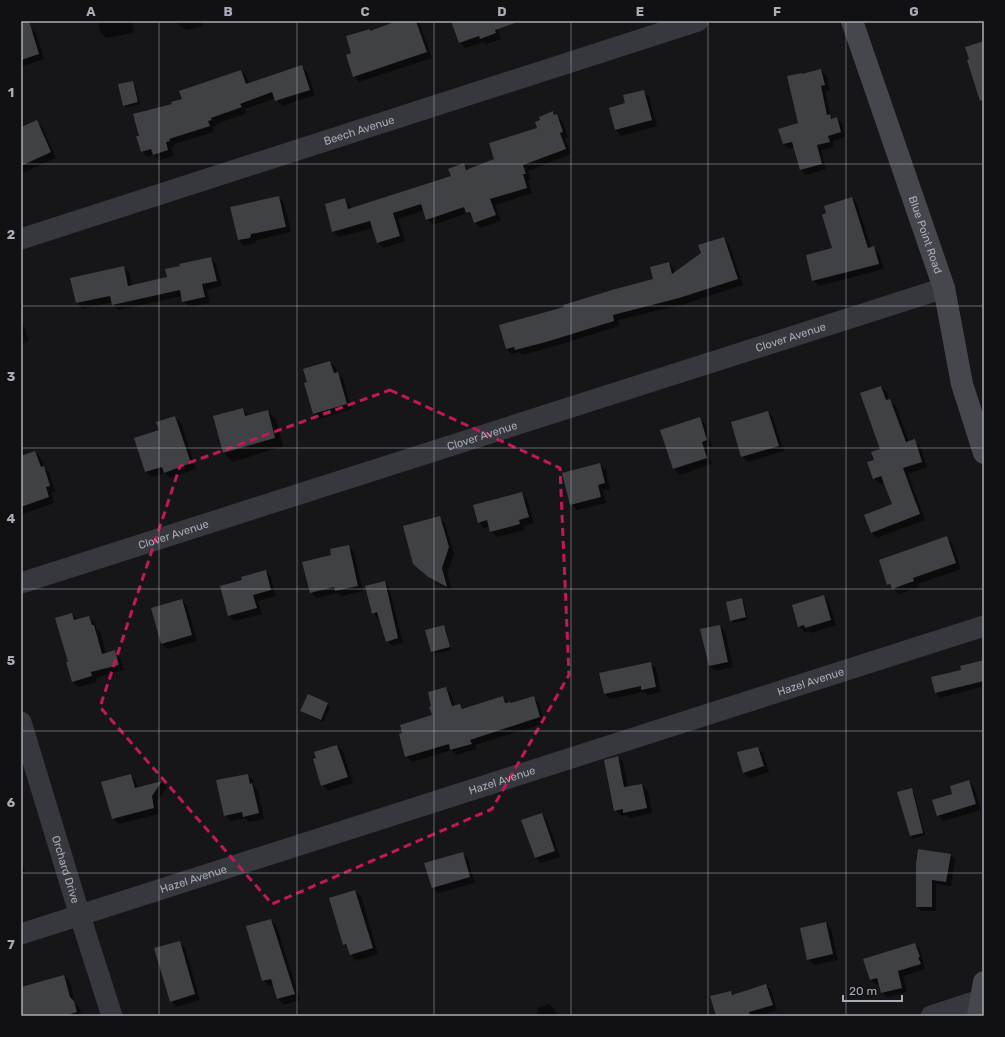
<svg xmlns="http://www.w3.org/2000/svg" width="1005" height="1037" font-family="Rubik,sans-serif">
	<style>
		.shadow { fill: #0007 }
		.building { fill: #404145 }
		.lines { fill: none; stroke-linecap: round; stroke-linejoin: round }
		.street { stroke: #37383d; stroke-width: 21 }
		.secondary { stroke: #45474d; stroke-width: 22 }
		.marked { fill: none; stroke: #c2185b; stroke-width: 3; stroke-dasharray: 8 5; stroke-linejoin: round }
		.grid { fill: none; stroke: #a8adb8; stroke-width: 1; stroke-opacity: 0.55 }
		.labels { text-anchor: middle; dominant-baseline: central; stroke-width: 3; stroke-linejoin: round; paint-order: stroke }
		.street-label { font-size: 11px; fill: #a8adb8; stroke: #111113 }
		.neatline { fill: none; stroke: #a8adb8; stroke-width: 1.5 }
		.grid-label { font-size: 13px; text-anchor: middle; font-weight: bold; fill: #a8adb8 }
	</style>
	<rect width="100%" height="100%" fill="#161618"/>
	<path class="shadow" d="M98,21h34l2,12 -28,5 -6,-6z
		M175,21h26l2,5 -15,4 -8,-4z
		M400,21l19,1 13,36 -73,24 -5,-6 -1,-22 17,-24 1,1z
		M452,21h43l6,18 -15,5 -2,-2 -19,6 -5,-5z
		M30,28l6,5 8,26 -23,8v-36z
		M301,66l6,6 8,23 -33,11 -6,-8 -31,11 2,4 -31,11 1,2 -4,1 1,5 -40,12 1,3h-4l3,9 -15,4 -5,-5 -7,2 -5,-6 -2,-15 33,-31 68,-34 5,5 3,8z
		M821,70l5,5 4,15 -5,1 6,26 2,2 3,-1 6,5 3,14 -12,4 1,6 -13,3 5,19 -20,6 -5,-5 -6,-23 -6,2 -5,-5 15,-20 4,-49z
		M133,82l2,3 5,19 -14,4 -2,-3z
		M643,91l6,6 8,29 -36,10 -5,-6 -6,-22 17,-4z
		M553,112l9,9 6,16 -3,2 6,15 -43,17 3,8 -3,1 4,13 -37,12 6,16 -21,7 -12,-15 -35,12 -6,-6 -3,-9 -26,9 7,22 -21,7 -6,-5 -5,-15 -34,9 -6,-6 12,-31 5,5 1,4 101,-32 11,-13 6,6 26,-10 43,-31 4,-9z
		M36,121l6,6 14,31 -31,14 -4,-4v-40z
		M279,197l5,6 7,29 -35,8 -1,3 -11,3 -5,-6 -7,-32z
		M852,198l5,6 14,44 3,-1 5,6 5,16 -65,17 -6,-6 21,-31z
		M724,238l5,6 14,41 -58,19 -67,16 1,6 -67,21 -30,8 -3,-3 -7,2 -6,-5 59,-42 90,-27 14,-17 5,6 1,4z
		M211,258l5,6 6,22 -15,4 3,13 -21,4 -6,-5 -1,-6 -63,14 -6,-6v-2l-31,7 -5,-6 -6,-24 52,-12 6,5 3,14 36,-8z
		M21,318l8,23 -8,3z
		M330,362l6,6 1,5 6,6 9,30 -32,10 -6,-6z
		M881,387l6,5 2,8 7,6 13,36 5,-1 6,5 7,21 -19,7 17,46 -48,18 -5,-5 22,-29 -9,-22 -5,2 -6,-6 1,-17 7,-11z
		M243,409l6,7 18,-5 9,8 7,27 -50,16 -9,-9 -10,-36z
		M768,412l5,6 11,33 -36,11 -6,-6z
		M175,417l6,6 15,46 -26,9 -5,-5 -13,4 -6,-5 -10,-33 24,-8z
		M699,418l6,6 7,22 -5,1 5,17 -32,11 -6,-6 -13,-39z
		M35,452l6,6 4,11 4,4 6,18 -4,2 3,10 -31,11 -2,-2v-55z
		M600,464l6,6 4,19 -7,2 3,12 -29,7 -6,-6z
		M522,493l5,6 7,24 -10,3 1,4 -28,7 -6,-6 -1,-5 -6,2 -6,-6z
		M439,518l6,5 9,31 -7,20 5,17 -17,-9 -15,-12z
		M946,537l6,6 9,26 -43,15 1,3 -20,7 -11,-9z
		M348,546l6,6 9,39 -21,5 -4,-3 -22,5 -5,-6 21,-36z
		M266,571l5,6 5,19 -18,5 4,13 -28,7 -5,-5z
		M384,582l5,5 14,56 -11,3 -5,-5 -7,-24 -2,1 -5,-5z
		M824,596l5,6 7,23 -25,8 -2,-2 -4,1 -6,-6z
		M182,600l5,6 10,35 -29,8 -6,-5 -9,-36z
		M741,600l3,2 4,18 -14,3 -3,-3z
		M72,614l6,6 11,-3 6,6 1,5 4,3 6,23 9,-3 5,6 4,13 -28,8 1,4 -19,5 -5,-5 -4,-20z
		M443,626l3,3 5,21 -17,4 -2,-3z
		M720,626l5,5 8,36 -18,4 -6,-5z
		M984,661v25l-44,12 -4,-5z
		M651,663l5,6 5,23 -13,3 -4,-3 -34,7 -6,-6z
		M446,688l5,6 4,12 5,-1 5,5 38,-12 8,6 22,-7 6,6 6,20 -70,22 2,4 -20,6 -5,-5 -40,12 -6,-6 27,-40z
		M308,695l20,9 2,3 -7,15 -19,-9 -3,-2z
		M337,746l6,5 10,32 -25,8 -6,-6z
		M757,748l6,5 6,19 -19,6 -6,-5z
		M617,757l6,5 5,26 14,-3 6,6 4,22 -22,5 -3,-3 -6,1 -6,-6z
		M131,775l5,6 2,7 24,-6 5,5 -10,15 2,12 -40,10 -6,-6z
		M247,775l6,5 1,6 4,4 6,29 -15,3 -4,-4 -15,3 -5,-6z
		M968,781l6,6 7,23 -38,11 -5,-6z
		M911,790l3,2 11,43 -12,4 -2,-3 -12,-43z
		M542,814l5,6 13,37 -19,6 -5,-5z
		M462,853l6,6 7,24 -37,10 -5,-5z
		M950,855l5,4 -4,27 -15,-2v27h-14l-5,-4v-42z
		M21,858l4,14 -4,1z
		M355,891l6,5 17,58 -22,7 -5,-6 -2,-5 -5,-6z
		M271,920l5,5 24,75 -16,5 -6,-6 -5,-14 -4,1 -6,-6z
		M826,923l5,6 7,31 -24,5 -6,-6z
		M179,942l6,6 15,52 -24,7 -5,-6z
		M915,944l5,5 5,20 -22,7 4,16 -20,5 -5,-5 -2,-9 -4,2 -5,-5z
		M64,976l6,5 5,22 4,4 3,9h-61v-28z
		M766,985l5,5 6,20 -20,6h-40l14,-24 3,3z
		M549,1004l6,6 2,6h-18l-2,-8z"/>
	<path class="building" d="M21,21h8l10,33 -18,6z
		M397,21h19l11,31 -74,25 -7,-22 5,-2 -5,-17 24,-7v2z
		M451,21h63l1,2 -20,7 1,3 -16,6 -1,-3 -20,7z
		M984,41v59l-4,1 -13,-41 2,-1 -4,-12z
		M302,65l8,25 -35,11 -3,-9 -32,12 2,3 -31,11 1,2 -4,1 2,5 -41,13 1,2 -4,1 2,8 -15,5 -2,-6 -10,3 -5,-16h3l-6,-22 39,-10 -1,-2 11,-3 -3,-8 62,-21 5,14z
		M821,69l4,16 -4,1 6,29 3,-1 1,5 6,-2 4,15 -13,4 2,6 -13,3 5,19 -22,6 -8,-28 -9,2 -5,-15 20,-6 -11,-47 15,-3v1z
		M133,81l5,21 -15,4 -5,-22z
		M644,90l8,30 -37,10 -6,-22 16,-5 -2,-8z
		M553,111l1,4 3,-1 6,18 -3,1 6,16 -43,16 3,9h-3l4,14 -37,11 6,16 -22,8 -4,-11 -4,1 -2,-6 -38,13 -5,-16 -28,9 7,23 -23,7 -7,-22 -38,11 -7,-28 20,-6 3,11 103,-33 -3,-7 16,-6 2,7 28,-11 -5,-16 48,-15 -2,-6 5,-2 -1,-3z
		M37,120l14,32 -30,14v-39z
		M279,196l7,31 -35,7 -1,4 -12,2 -8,-33z
		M852,197l16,51 6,-2 5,18 -67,17 -6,-26 26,-7 -10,-33 4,-2 -2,-7z
		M724,237l14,42 -59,19 -66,17 1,6 -68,21 -31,8 -1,-3 -8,2 -7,-24 65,-18 -1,-2 49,-15 41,-11 -3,-12 19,-5 3,12 29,-21 -3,-8z
		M211,257l6,24 -15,3 3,13 -23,5 -2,-12 -68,15 -2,-9 -34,7 -6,-25 54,-12 4,20 39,-9 -2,-8 15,-3 -1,-2z
		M330,361l4,12 4,-1 9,32 -34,10 -9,-31 3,-1 -4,-13z
		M881,386l5,14 4,-1 16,43 9,-3 7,23 -19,6 17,46 -49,19 -7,-18 28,-11 -11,-28 -8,3 -6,-17 7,-2 -3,-8 9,-3 -20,-56z
		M243,408l2,8 23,-6 7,28 -52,15 -10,-37z
		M768,411l11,35 -38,11 -10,-35z
		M175,416l16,47 -27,10 -2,-6 -17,5 -11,-34 25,-8 -3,-8z
		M700,417l7,23 -5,2 5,16 -34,11 -13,-39z
		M35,451l6,16 3,-1 6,20 -4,1 3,10 -28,10v-51z
		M600,463l5,20 -7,2 3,12 -31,8 -8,-32z
		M522,492l7,25 -10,3 1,4 -30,8 -3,-12 -9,3 -5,-18z
		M440,516l9,31 -7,21 5,19 -19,-10 -15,-13 -10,-38z
		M947,536l9,27 -43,15 1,3 -22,8 -2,-5 -3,1 -8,-25z
		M349,545l9,41 -23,5 -1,-4 -24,6 -8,-31 29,-7 -1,-6z
		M266,570l5,20 -18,5 4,13 -29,8 -8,-30 22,-6 -1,-3z
		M385,581l13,57 -12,4 -9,-30 -5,2 -7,-28z
		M824,595l7,25 -26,8 -1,-3 -6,2 -6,-22z
		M742,598l4,19 -16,4 -4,-19z
		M182,599l10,36 -31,9 -10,-36z
		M72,613l2,7 15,-4 3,9h2l8,29 13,-4 4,15 -28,7 1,4 -20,6 -6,-20h2l-13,-44z
		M444,625l6,22 -19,5 -6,-22z
		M720,625l8,37 -19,4 -9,-37z
		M984,660v21l-49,12 -4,-16 30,-7 -1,-4z
		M651,662l5,25 -15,3v-4l-37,8 -5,-21z
		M446,687l6,19 8,-2 2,5 41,-13 2,7 5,-1 1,1 23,-7 6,21 -70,23 2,4 -22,6 -1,-6 -44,13 -6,-23 3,-1 -2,-8 32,-10 -3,-8 2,-1 -3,-14z
		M308,694l20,9 -7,17 -21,-9z
		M337,745l11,32 -27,9 -8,-27 3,-1 -2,-6z
		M758,747l6,19 -21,7 -6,-21z
		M618,756l6,31 18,-3 5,24 -24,5v-4l-9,2 -10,-51z
		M131,774l4,14 27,-7 -10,15 2,12 -42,11 -11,-37z
		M248,774l2,10 2,-1 7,30 -16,4 -1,-5 -18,4 -8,-36z
		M969,780l7,24 -39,12 -5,-16 20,-6 -2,-8z
		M912,788l11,45 -13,3 -13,-44z
		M542,813l13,38 -20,7 -14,-38z
		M918,849l33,5 -5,28 -14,-2v27h-16v-43z
		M463,852l7,25 -38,11 -8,-25z
		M355,890l18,58 -23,7 -4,-11 -3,1 -14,-47z
		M271,919l24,75 -18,5 -6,-20 -9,2 -16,-55z
		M826,922l7,32 -26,6 -7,-32z
		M180,941l15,53 -25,8 -16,-54z
		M915,943l5,14h-2l3,7 -23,7 4,17 -21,5 -4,-15 -7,2 -7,-21z
		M64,975l6,22 4,4 3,11 -13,4h-43v-29z
		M766,984l7,21 -24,7 1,4h-34l-6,-20 21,-5 1,4z"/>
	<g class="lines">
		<g class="street">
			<path id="s1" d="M21,239l677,-218"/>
			<path id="s2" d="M21,583l923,-295"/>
			<path id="s3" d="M21,722l59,194 32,100"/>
			<path id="s4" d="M21,934l963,-308"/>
			<path d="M931,1016l49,-16"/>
		</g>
		<g class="secondary">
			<path id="s5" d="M852,21l92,267 18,96 22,69"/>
			<path d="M978,1016l6,-34"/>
		</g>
	</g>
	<path class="marked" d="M390,390l170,78 9,207 -77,134 -220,95 -172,-197 80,-241z"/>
	<path class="grid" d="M159,21v995M297,21v995M434,21v995M571,21v995M708,21v995M846,21v995M21,164h963M21,306h963M21,448h963M21,589h963M21,731h963M21,873h963"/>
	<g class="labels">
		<g class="street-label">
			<text stroke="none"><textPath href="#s1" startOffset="355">Beech Avenue</textPath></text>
			<text stroke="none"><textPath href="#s5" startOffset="226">Blue Point Road</textPath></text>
			<text stroke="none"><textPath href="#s2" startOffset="808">Clover Avenue</textPath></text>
			<text stroke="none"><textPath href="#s2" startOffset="484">Clover Avenue</textPath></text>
			<text stroke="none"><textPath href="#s2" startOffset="160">Clover Avenue</textPath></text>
			<text stroke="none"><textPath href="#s4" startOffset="829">Hazel Avenue</textPath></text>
			<text stroke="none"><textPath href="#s4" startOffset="505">Hazel Avenue</textPath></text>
			<text stroke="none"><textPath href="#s3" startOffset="154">Orchard Drive</textPath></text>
			<text stroke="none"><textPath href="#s4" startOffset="181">Hazel Avenue</textPath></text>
		</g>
	</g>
	<rect width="1005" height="1037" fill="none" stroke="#111113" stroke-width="44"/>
	<path d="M843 995v6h59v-6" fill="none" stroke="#a8adb8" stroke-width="2"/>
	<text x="849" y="995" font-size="12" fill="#a8adb8" stroke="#111113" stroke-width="3" paint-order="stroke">20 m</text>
	<rect x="22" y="22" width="961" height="993" class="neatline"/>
	<g class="grid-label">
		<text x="91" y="16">A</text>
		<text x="228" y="16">B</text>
		<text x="365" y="16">C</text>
		<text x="502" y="16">D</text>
		<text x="640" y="16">E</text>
		<text x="777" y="16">F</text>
		<text x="914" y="16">G</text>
		<text x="11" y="97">1</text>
		<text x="11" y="239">2</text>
		<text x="11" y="381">3</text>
		<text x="11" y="523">4</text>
		<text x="11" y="665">5</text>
		<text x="11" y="807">6</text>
		<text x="11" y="949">7</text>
	</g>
</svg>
